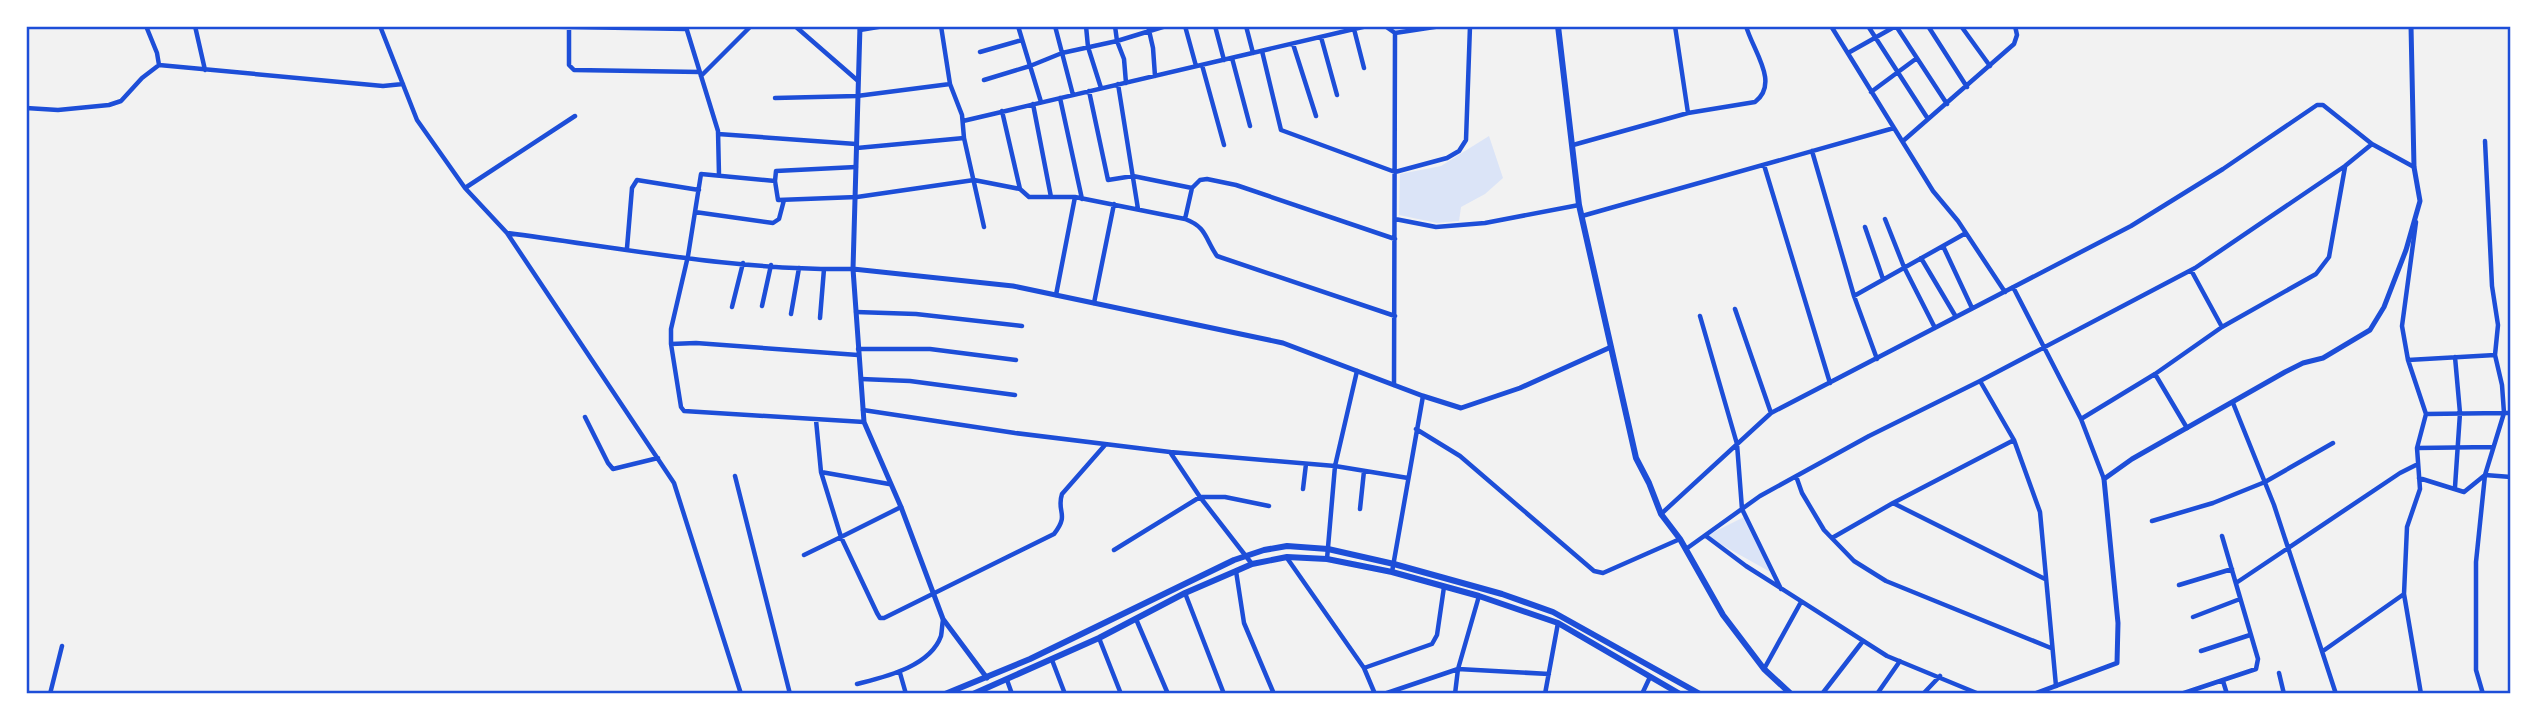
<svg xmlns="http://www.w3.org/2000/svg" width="2537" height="720" font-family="'Zilla Slab',serif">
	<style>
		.green { fill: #dbe4f7 }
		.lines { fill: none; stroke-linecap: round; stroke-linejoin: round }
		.minor { stroke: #1d4ed8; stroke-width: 4.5 }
		.tertiary { stroke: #1d4ed8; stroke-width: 5 }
		.secondary { stroke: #1d4ed8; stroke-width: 6 }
		.primary { stroke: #1d4ed8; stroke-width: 6 }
		.neatline { fill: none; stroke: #1d4ed8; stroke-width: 2.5 }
	</style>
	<rect width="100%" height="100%" fill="#f2f2f2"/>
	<path class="green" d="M1489,136l14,42 -18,16 -24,13 -2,14 -22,2 -38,-8 1,-41 41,-8z
		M1746,516l28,58 -68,-38z"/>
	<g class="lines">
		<path class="minor" d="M146,26l11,27 2,12 224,21 20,-2
			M195,26l10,44
			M380,26l37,94 48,68 42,45
			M514,26l172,3
			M795,26l62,54
			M941,26l9,58
			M1018,26l23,76
			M1055,26l18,69
			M1086,26l2,21 13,41
			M1115,26l2,15 7,18 2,24
			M1148,26l5,22 2,28
			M1185,26l11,40
			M1215,26l9,34
			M1246,26l7,27
			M1385,26l10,7 46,-7
			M1675,26l13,87
			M1831,26l102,165 25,30 47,71
			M1868,26l60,93
			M1896,26l51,78
			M1928,26l39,61
			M1961,26l29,40
			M569,27v38l5,5 126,2
			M686,27l32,104 1,44
			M1354,29l10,39
			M860,30l24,-4
			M1321,37l16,58
			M1293,44l23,72
			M1262,51l19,79 114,42 52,-14 12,-7 7,-11 4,-114
			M980,52l42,-12
			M1848,53l48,-27
			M1232,58l18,68
			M1202,65l22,80
			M701,76l50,-50
			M984,80l46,-14 32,-13 55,-12 49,-15
			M1118,84l20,125
			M1871,92l46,-34
			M775,98l82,-2 93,-12 12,31 2,23 -107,10
			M1060,98l22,101
			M1033,104l18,93
			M26,108l32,2 51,-5 12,-4 21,-23 17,-13
			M1002,111l18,78 9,8h46l110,22 7,-31 -59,-12 -25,4 -19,-89
			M963,121l404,-95
			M718,134l138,10
			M964,138l20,89
			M1903,141l111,-97 3,-9 -2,-9
			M1573,145l115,-32 67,-11c25,-19 -2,-51 -9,-76
			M1812,151l42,145 23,63
			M1764,165l66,218
			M775,181l1,-10 80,-4
			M465,188l110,-72
			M1192,188l8,-8 7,-1 29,6 159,54
			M695,212l78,11 6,-4 5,-19
			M1582,216l312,-88
			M1185,219c22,8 20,20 32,37l178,60
			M1395,219l41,8 49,-4 94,-18
			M1885,219l19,48 31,61
			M2416,222l-14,104 6,34 18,54
			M1865,227l18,52
			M1943,246l29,62
			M627,248l5,-60 5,-8 62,10
			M1921,258l35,59
			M2191,270l31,57
			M2013,287l68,132
			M1056,295l19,-98
			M1854,296l112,-63
			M1094,303l20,-99
			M762,306l9,-41
			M732,307l11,-44
			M1735,309l36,104
			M856,312l60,2 106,12
			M791,314l8,-46
			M1700,316l37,128 5,65 39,80
			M820,318l4,-49
			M671,344l25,-1 162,12
			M858,349h72l86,11
			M2455,357l5,56 -5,74
			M2408,360l87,-5
			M2155,374l32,54
			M861,379l49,2 105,14
			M1980,381l34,59 26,72 16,174
			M1394,385l1,-352
			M2233,403l41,102 62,189
			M863,410l152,23 155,19 30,45h25l44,9
			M585,417l23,46 5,6 45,-11
			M816,420l5,52 20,65 60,-30
			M864,422l-180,-11 -3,-4 -10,-63v-15l17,-73 13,-82 74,7 3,19 79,-3 117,-17 46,9
			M1416,429l44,27 134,115 9,2 77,-34
			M2417,448l76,-1
			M1170,452l165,14 22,-95
			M821,472l68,12
			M735,476l55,218
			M1796,476l6,17 22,37 30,31 32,20 165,67
			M2419,478l45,14 21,-17 26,2
			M2104,479l-23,-60 74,-45 67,-47 94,-53 13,-17 16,-90
			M1303,489l3,-25
			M1893,503l152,76
			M1360,509l4,-38
			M1661,514l110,-101 360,-187 92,-57 94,-64h6l49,39
			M2152,521l61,-18 52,-21 68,-39
			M1706,536l40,30 141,90 92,38
			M1832,538l61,-35 121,-63
			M1686,549l74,-53 109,-60 111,-55 215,-113 150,-102 27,-22 42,23
			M1114,550l86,-53 52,67
			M804,555l37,-18 36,76 3,5h4l170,-84c16,-20 2,-22 8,-40l43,-49
			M1287,558l77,110 11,26
			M1327,559l8,-93 73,12
			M1236,571l8,52 30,71
			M1392,572l31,-176
			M2236,583l164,-110 18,-9
			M2179,585l53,-16
			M1185,593l39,101
			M2193,617l47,-18
			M1136,619l32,75
			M1099,638l22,56
			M2201,651l49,-16
			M2323,651l81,-57
			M1052,660l13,34
			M1364,668l68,-24 5,-9 7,-48
			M1764,669l37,-67
			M900,673l6,21
			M2279,673l5,21
			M1007,680l5,14
			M2223,681l4,13
			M857,684c27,-7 73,-17 84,-48 1,-5 1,-11 2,-16
			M50,694l12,-48
			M741,694l-67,-211 -167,-250c115,15 231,38 346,36
			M1384,694l74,-25 91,5
			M1455,694l3,-25 21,-73
			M1545,694l13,-71
			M1642,694l8,-17
			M1822,694l41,-53
			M1877,694l23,-33
			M1923,694l17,-18
			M2181,694l75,-25 2,-10 -36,-123
			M2421,694l-17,-100 3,-67 13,-38 -3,-41 9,-34 78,-1 -2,-28 -7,-30 3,-30 -6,-39 -7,-145
			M2483,694l-7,-24v-108l9,-87 19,-62h7"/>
		<path class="tertiary" d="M860,26l-7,243 11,153 37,85 42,112 44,59
			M853,269l160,17 270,57 140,53 38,12 59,-20 91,-41
			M2034,694l83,-31 1,-40 -14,-144 28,-20 153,-87 18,-9 20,-5 47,-28 14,-23 22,-57 14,-49 -6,-34 -3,-141"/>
		<path class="secondary" d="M1558,26l21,179 57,253 13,25 12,31 19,25 43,76 41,54 27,25"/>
		<path class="primary" d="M945,694l85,-35 204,-99 30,-10 23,-4 41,3 66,15 108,30 51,18 147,82
			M973,694l126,-56 86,-45 51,-22 16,-7 35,-7 40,2 65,13 87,24 79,27 122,71"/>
	</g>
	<rect width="2537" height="720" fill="none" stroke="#ffffff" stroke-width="56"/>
	<rect x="28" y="28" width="2481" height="664" class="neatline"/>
</svg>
